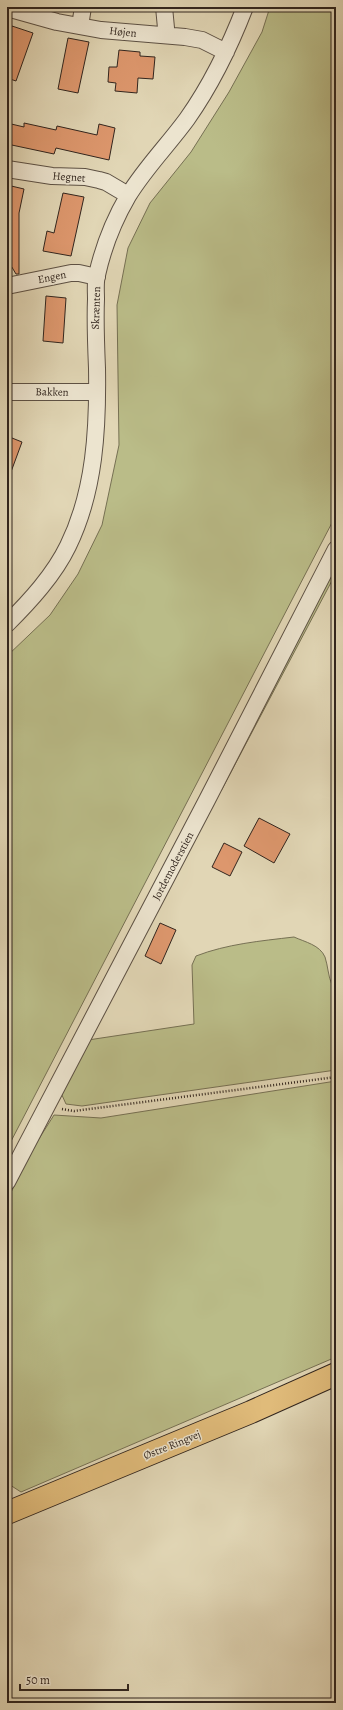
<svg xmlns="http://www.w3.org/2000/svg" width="343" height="1710" font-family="Alegreya,serif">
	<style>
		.green { fill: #babc88; stroke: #767053 }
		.building { fill: #dd976d; stroke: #31251e }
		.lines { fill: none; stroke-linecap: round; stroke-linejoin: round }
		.minor-casing { stroke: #5d5144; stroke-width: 18 }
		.primary-casing { stroke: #31251e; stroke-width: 24 }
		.path { stroke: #31251e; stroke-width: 2.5; stroke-dasharray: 1 2; stroke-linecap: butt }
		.minor { stroke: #ece4cf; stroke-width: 16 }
		.primary { stroke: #e0bb7a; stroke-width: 22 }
		.labels { text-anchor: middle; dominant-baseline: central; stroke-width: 3; stroke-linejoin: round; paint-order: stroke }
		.street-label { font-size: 11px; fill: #31251e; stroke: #ece4cf }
	</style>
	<rect width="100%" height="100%" fill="#e1d6b5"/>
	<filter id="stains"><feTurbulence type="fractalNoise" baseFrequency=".005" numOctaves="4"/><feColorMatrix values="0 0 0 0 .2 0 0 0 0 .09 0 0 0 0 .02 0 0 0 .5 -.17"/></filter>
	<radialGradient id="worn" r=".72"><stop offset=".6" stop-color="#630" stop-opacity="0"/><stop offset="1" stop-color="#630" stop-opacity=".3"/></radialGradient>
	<path class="green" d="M270,7h66v508l-329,634v-493l43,-41 28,-41 24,-49 17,-80 -2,-140 11,-57 22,-45 41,-51 38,-60 33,-60z
		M336,560v13l-115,218 -3,-1z
		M294,937c11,5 26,8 31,20 3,9 3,19 7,28l4,-2v87l-254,36 -16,-2 -5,-11 27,-53 106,-16 -2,-59 4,-9c31,-12 64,-15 98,-19z
		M336,1081v276l-315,135 -14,-9v-282l21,-45 26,-41 47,3z"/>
	<path class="building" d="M12,26l21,7 -17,48 -9,-3v-36z
		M68,38l21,4 -11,51 -20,-4z
		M119,50l21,2v4l15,1 -2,22 -15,-1 -1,15 -22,-2 1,-8 -8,-1 1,-15h8z
		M7,123l17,4v-4l32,7 1,-4 40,9 2,-11 16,4 -6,32 -53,-12 -2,6 -47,-10z
		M7,185l17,4 -5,24v61h-3l-9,-15z
		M63,193l21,4 -13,59 -28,-5 4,-20 7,2z
		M46,296l20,2 -3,45 -20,-2z
		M7,436l15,6 -14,38h-1z
		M259,818l31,16 -16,29 -30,-17z
		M224,843l18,9 -12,24 -18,-9z
		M160,923l16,7 -15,34 -16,-8z"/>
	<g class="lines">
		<g class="minor-casing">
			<path id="minor" d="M164,7l2,21v7
				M7,8l50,14 44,8 84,7 17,3 24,12
				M80,26l3,-19
				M7,169l45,7 33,1 14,3 7,2 22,13
				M7,286l64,-13h8l18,4
				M7,392h89
				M7,624c23,-23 47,-49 61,-78 27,-55 30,-118 29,-178 -1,-23 -2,-46 -1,-69 0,-8 -1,-16 1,-24 6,-27 17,-55 31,-79 17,-28 40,-51 59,-77 24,-34 43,-73 58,-112
				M7,1182l200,-382 129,-251"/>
		</g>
		<g class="primary-casing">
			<path id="primary" d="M7,1513l244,-101 85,-38"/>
		</g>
		<path class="path" d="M62,1109l12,2 262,-34"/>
		<use href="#minor" class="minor"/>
		<use href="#primary" class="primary"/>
	</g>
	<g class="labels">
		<g class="street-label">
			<text transform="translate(123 32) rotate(6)">Højen</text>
			<text transform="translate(69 177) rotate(4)">Hegnet</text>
			<text transform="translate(52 277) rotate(-11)">Engen</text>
			<text transform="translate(96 308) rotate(-88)">Skrænten</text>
			<text transform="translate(52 392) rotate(1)">Bakken</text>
			<text transform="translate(173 866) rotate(-62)">Jordemoderstien</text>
			<text transform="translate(172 1445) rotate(-22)">Østre Ringvej</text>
		</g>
	</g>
	<rect width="343" height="1710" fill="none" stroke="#e1d6b5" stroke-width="24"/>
	<rect x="8" y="8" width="327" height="1694" fill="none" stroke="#31251e" stroke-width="2"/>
	<rect x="12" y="12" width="319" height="1686" fill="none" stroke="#31251e"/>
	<path d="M20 1684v6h108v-6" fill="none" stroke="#31251e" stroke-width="2"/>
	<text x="26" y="1684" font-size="12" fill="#31251e" stroke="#ece4cf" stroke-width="3" paint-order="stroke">50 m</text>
	<rect width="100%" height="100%" filter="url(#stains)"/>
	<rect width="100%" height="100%" fill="url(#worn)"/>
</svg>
